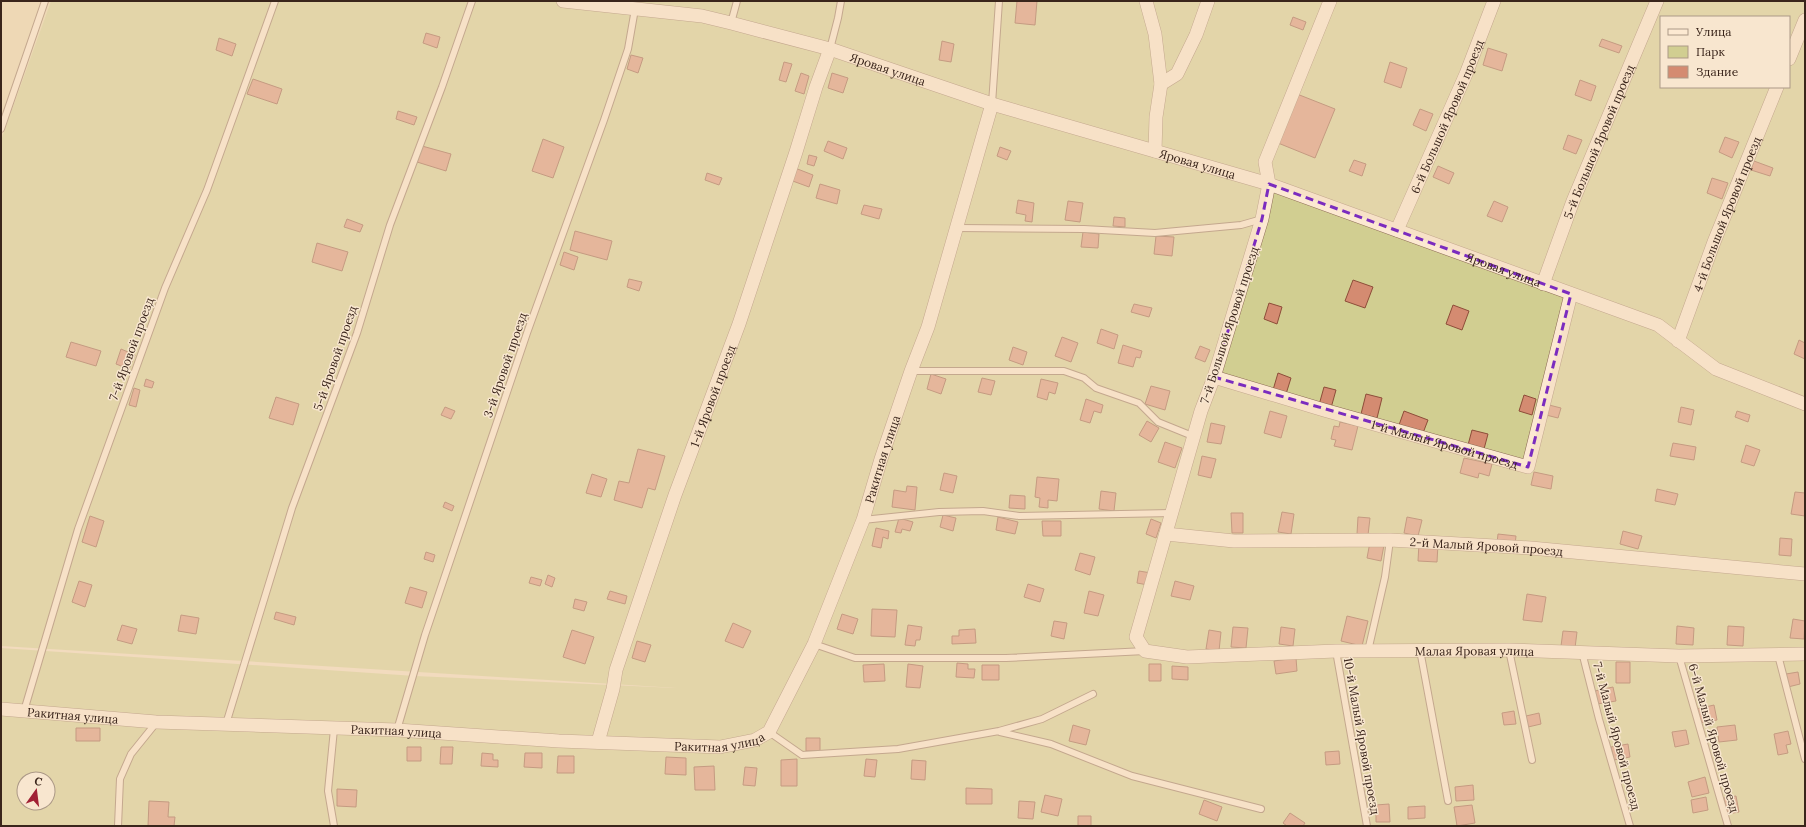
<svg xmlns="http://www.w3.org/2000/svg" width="1806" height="827" font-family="Lora,serif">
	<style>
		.farmland { fill: #e8d5ab }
		.green { fill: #d1ce91; fill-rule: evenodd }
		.building { fill: #d48b71; stroke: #8d4d39 }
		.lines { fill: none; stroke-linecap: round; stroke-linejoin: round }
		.lane-casing { stroke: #8c6a55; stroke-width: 8 }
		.street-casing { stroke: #8c6a55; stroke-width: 14 }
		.lane { stroke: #fce9d2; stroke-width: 6 }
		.street { stroke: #fce9d2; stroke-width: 13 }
		.marked { fill: none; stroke: #7b2cbf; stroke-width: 3; stroke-dasharray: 8 5; stroke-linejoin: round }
		.labels { text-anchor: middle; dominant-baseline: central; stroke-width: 3; stroke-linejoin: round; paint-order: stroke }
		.street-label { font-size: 12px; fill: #3a251b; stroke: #f8e6cf }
	</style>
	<rect width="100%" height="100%" fill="#f2dbbe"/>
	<path class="farmland" d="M1,1h50l-50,139z"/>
	<path class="green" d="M51,1h1754v825h-1804v-178l414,28 261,12 -675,-42v-506zM1661,17h128v70h-128zM24,779h24v24h-24z"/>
	<path class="building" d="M1017,1h20l-2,24 -20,-2z
		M1293,17l13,5 -3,8 -13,-5z
		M426,33l14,4 -3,11 -14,-5z
		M219,38l17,6 -4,12 -16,-6z
		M1602,39l20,7 -3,7 -20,-7z
		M942,41l12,3 -3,18 -12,-2z
		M1488,48l19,6 -5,17 -19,-6z
		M631,55l12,3 -5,15 -11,-4z
		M784,62l8,2 -6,18 -7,-2z
		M1390,62l17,6 -6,20 -17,-6z
		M801,73l8,3 -5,18 -9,-3z
		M832,73l16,5 -5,15 -15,-5z
		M253,79l29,10 -5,15 -30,-10z
		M1580,80l16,6 -5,15 -16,-6z
		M1297,94l38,15 -20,49 -37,-15z
		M1420,109l13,5 -7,17 -13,-6z
		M398,111l19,6 -3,8 -18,-6z
		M1568,135l14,5 -6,14 -13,-5z
		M1725,137l14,5 -7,16 -13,-6z
		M543,139l21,8 -11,31 -21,-7z
		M828,141l19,7 -4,11 -19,-8z
		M422,146l29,8 -5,17 -29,-9z
		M1000,147l11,4 -4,9 -10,-4z
		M809,155l8,2 -3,9 -7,-2z
		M1354,160l12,4 -4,12 -13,-5z
		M1754,161l19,7 -3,8 -19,-6z
		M1438,166l16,7 -5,11 -16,-7z
		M795,168l18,7 -4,12 -19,-7z
		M707,173l15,5 -3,7 -14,-5z
		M1712,178l16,5 -6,16 -15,-6z
		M820,184l20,6 -3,14 -21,-6z
		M1018,200l16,3 -2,19 -7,-1 1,-6 -10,-2z
		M1068,201l15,2 -3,19 -15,-2z
		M1494,201l14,6 -6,15 -15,-6z
		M864,205l18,4 -3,10 -18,-5z
		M1114,217l11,1v9l-12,-1z
		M347,219l16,6 -3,7 -16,-5z
		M575,231l37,10 -5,19 -37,-10z
		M1083,232l16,2 -1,14 -17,-1z
		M1156,236l18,1 -2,19 -18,-2z
		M317,243l31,9 -6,19 -30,-9z
		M564,252l14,5 -4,13 -14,-5z
		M629,279l13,3 -3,9 -12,-4z
		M1353,280l20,7 -8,21 -20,-7z
		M1269,303l13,4 -5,17 -13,-5z
		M1134,304l18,4 -3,9 -18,-5z
		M1453,305l16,6 -7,19 -16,-6z
		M1101,329l17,6 -4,14 -17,-6z
		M1062,337l16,6 -7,19 -16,-6z
		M1799,340l6,3v16l-11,-5z
		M71,342l30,9 -5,15 -30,-9z
		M1123,345l19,6 -2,7 -4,-1 -3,10 -15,-4z
		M1200,346l10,4 -5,12 -10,-4z
		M1013,347l14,5 -4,13 -14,-5z
		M121,349l14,6 -6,14 -13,-5z
		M1278,373l13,5 -5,16 -13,-4z
		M931,374l15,5 -5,15 -14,-5z
		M982,378l13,3 -4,14 -13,-3z
		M146,379l8,3 -2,6 -8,-2z
		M1041,379l17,4 -3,11 -6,-2 -2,8 -10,-3z
		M1151,386l19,5 -5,19 -20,-6z
		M1324,387l12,3 -5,18 -12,-3z
		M134,388l6,2 -4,17 -7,-2z
		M1366,394l16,4 -5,20 -16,-4z
		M1524,395l12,4 -4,16 -13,-4z
		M276,397l23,7 -6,21 -24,-7z
		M1086,399l17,6 -2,8 -7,-2 -4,12 -10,-3z
		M1549,405l12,3 -3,10 -12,-3z
		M445,407l10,4 -4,8 -10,-4z
		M1681,407l13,3 -3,15 -13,-3z
		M1270,411l17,5 -6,22 -17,-5z
		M1404,411l24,9 -5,13 -24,-8z
		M1737,411l13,4 -2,7 -13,-5z
		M1147,421l12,7 -8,14 -12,-7z
		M1340,422l18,4 -6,24 -18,-4 2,-6 -5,-1 3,-13 5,1z
		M1211,423l14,3 -4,18 -14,-2z
		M1472,430l16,4 -4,15 -16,-4z
		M1165,442l17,6 -7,20 -17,-6z
		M1673,443l23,4 -2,13 -24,-4z
		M1746,445l14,5 -6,16 -13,-4z
		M638,449l27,7 -10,34 -7,-2 -6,20 -28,-8 5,-19 10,2z
		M1202,456l14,3 -5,19 -13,-3z
		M1464,458l28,6 -3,12 -10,-3 -1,5 -18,-5z
		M1534,472l19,4 -2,13 -20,-4z
		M944,473l13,3 -4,17 -13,-3z
		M592,474l15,5 -6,18 -15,-4z
		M1037,477l22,2 -2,22 -9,-1v8l-9,-1 1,-9 -5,-1z
		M907,486l10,1 -2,23 -23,-3 2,-17 12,2z
		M1657,489l21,5 -3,11 -20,-4z
		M1101,491l15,2 -2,18 -15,-2z
		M1795,492l10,1v23l-14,-2z
		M1010,495l15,1v13l-16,-1z
		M445,502l9,4 -2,5 -9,-4z
		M1282,512l12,2 -3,20 -13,-2z
		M1231,513h12v20h-11z
		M943,515l13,3 -3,13 -13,-4z
		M90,516l14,5 -8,26 -14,-5z
		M998,517l20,5 -3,12 -19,-4z
		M1358,517l12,1 -2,17 -11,-1z
		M1407,517l15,3 -4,16 -14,-3z
		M899,518l14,4 -3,9 -8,-2 -1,4 -6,-1z
		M1151,519l10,4 -5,15 -10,-4z
		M1042,521h19v15h-18z
		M876,528l13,3 -1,8 -5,-2 -2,11 -9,-2z
		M1623,531l19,5 -4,13 -18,-5z
		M1498,534l18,2 -1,9 -18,-2z
		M1780,538l12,1 -1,17 -12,-1z
		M1370,542l14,3 -3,16 -14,-3z
		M1419,543l19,1 -1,18 -19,-1z
		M426,552l9,3 -2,7 -9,-3z
		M1080,553l15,4 -5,18 -15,-5z
		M1139,571l12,2 -3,12 -11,-2z
		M548,575l7,3 -3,9 -7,-3z
		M531,577l11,3 -2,6 -11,-3z
		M79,581l13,4 -7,22 -13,-5z
		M1175,581l19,5 -4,14 -19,-4z
		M1028,584l16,5 -4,13 -16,-5z
		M410,587l17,5 -5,16 -17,-5z
		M610,591l17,5 -2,8 -18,-5z
		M1089,591l15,4 -6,21 -14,-3z
		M1527,594l19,3 -4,25 -19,-2z
		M575,599l12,3 -3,9 -11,-3z
		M872,609l25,1 -2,27 -24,-1z
		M276,612l20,5 -2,8 -20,-6z
		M842,614l16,5 -5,15 -16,-5z
		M181,615l18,3 -3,16 -18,-3z
		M1347,616l21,5 -6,25 -21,-5z
		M1793,619l12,2 -1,18 -14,-1z
		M1054,621l13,2 -3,16 -13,-3z
		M733,623l18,8 -8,17 -18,-7z
		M122,625l15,4 -5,15 -15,-4z
		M908,625l14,2 -2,13h-4l-1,6 -10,-1z
		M1677,626l17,2 -1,17 -17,-1z
		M1728,626l16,1 -1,19 -16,-1z
		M1233,627l15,1 -2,20 -15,-1z
		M1281,627l14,2 -2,17 -14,-2z
		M975,629l1,14 -24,1v-8h7v-6z
		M572,630l22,7 -9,27 -22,-7z
		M1209,630l12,2 -2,19 -13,-2z
		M1563,631l14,1 -2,16 -14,-2z
		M637,641l14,4 -6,17 -13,-4z
		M1296,658l1,13 -21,3 -2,-13z
		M1616,662h14v21h-14z
		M957,663l11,1v5h7l-1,9 -18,-1z
		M884,664l1,17 -21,1 -1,-17z
		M908,664l15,2 -3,22 -14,-1z
		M1149,664h12v17h-12z
		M982,665h17v15h-17z
		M1172,666l16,1v13l-16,-1z
		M1798,672l2,12 -12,3 -2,-13z
		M1613,687l3,14 -19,3 -2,-13z
		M1714,705l3,15 -17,3 -3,-14z
		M1514,711l2,13 -12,1 -2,-12z
		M1539,713l2,11 -13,3 -2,-11z
		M1073,725l17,5 -4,15 -17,-4z
		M1735,725l2,15 -18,2 -2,-15z
		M76,728h24v13h-24z
		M1686,730l3,14 -14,3 -3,-15z
		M1788,731l3,13 -5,1 2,8 -10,2 -4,-21z
		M806,738h14v13h-14z
		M1628,744l2,13 -16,3 -3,-13z
		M407,747h14v14h-14z
		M441,747h12l-1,17h-12z
		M1339,751l1,13 -14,1 -1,-13z
		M482,753l11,1v6h5v7l-17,-1z
		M525,753h17v15l-18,-1z
		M558,756h16v17h-17z
		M666,757l20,1v17l-21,-1z
		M797,759v27h-16v-26z
		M866,759l11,1 -2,17 -11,-1z
		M912,760l14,1 -1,19 -14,-1z
		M714,766l1,24h-20l-1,-23z
		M745,767l12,1 -2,18 -12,-1z
		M1705,777l4,16 -17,4 -4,-15z
		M1473,785l1,15 -18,1 -1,-14z
		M966,788l26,1v15h-26z
		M337,789l20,1 -1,17 -19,-1z
		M1045,795l17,4 -4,17 -17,-4z
		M1736,796l3,16 -12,2 -3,-16z
		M1706,797l2,13 -15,3 -2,-13z
		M1204,800l18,7 -5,14 -18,-7z
		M149,801l20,1 -1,15h7l-1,9h-26z
		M1019,801l16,1 -2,17 -15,-1z
		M1389,804l1,18h-14v-17z
		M1472,805l3,18 -18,3 -3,-19z
		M1425,806v12l-17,1v-12z
		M1290,813l15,10 -2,3h-16l-4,-3z
		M1078,816h13v10h-13z"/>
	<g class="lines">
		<g class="lane-casing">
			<path id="lane" d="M731,23l6,-22
				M830,49l8,-31 3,-17
				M992,104l7,-103
				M1,129l44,-128
				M957,228l127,1 71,4 86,-8 21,-6
				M911,371h153l20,7 12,10 43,15 19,19 37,15
				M863,520l76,-8 44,-1 36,5 153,-3
				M814,644l41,14h151l139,-7
				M1420,650l28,151
				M1509,650l23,110
				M1336,651l31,175
				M1368,651l17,-74 5,-37
				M1582,652l17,67 31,107
				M1778,655l27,104
				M1679,656l49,170
				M24,711l54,-182 87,-241 42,-98 68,-189
				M226,724l66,-216 65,-175 33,-108 52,-138 30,-86
				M334,729l-6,62 6,35
				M397,730l28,-95 102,-302 77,-213 24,-71 7,-40
				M769,732l33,23 96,-6 101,-18 43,-12 51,-25
				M1000,732l51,12 81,32 129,33
				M118,826l2,-47 11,-25 25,-31"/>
		</g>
		<g class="street-casing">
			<g id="street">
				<path id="s1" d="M563,1l139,15 29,7 99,26 162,55 277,80 389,141 58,44 89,35"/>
				<path d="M1146,1l9,33 6,50 -5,33 -1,34"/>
				<path id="s2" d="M1330,1l-65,161 4,22 -7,35 -48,158 -13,34 -65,226 9,14 42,6 149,-6 173,-1 170,6 126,-2"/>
				<path d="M1789,59l16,-39"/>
				<path d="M1161,84l16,-10 19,-39 12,-34"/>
				<path id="s3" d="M1397,230l69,-156 28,-73"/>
				<path id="s4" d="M1543,284l30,-83 84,-200"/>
				<path id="s5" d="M1678,341l36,-99 63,-155"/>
				<path id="s6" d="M1214,377l110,33 204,57 43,-173"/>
				<path id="s7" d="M1166,534l68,7 156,-1 141,8 274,26"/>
				<path id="s8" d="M1,709l155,13 241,8 162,11 161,6 35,-7 14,-8 45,-88 49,-124 18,-61 30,-88 17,-44 64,-223"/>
				<path id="s9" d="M598,742l15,-53 3,-19 59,-175 64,-171 57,-172 20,-65 14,-38"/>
			</g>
		</g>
		<use href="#lane" class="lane"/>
		<use href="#street" class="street"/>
	</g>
	<path d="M0 0H1806V827H0ZM1269,184l302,110 -43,173 -314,-90 48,-158z" fill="#f2dbbe" fill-opacity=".55" fill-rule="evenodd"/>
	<path class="marked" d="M1269,184l302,110 -43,173 -314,-90 48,-158z"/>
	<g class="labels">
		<g class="street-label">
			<text stroke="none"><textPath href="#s1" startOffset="333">Яровая улица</textPath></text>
			<text stroke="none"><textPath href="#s3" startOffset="124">6-й Большой Яровой проезд</textPath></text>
			<text stroke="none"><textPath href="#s4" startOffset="153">5-й Большой Яровой проезд</textPath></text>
			<text stroke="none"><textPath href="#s1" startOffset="657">Яровая улица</textPath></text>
			<text stroke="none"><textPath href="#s5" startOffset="136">4-й Большой Яровой проезд</textPath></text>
			<text stroke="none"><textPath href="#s1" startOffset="981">Яровая улица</textPath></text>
			<text transform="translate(1229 325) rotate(-72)">7-й Большой Яровой проезд</text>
			<text transform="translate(131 349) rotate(-70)">7-й Яровой проезд</text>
			<text transform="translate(335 358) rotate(-71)">5-й Яровой проезд</text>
			<text transform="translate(505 365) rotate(-71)">3-й Яровой проезд</text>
			<text stroke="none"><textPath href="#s9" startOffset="365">1-й Яровой проезд</textPath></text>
			<text stroke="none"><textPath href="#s6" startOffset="240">1-й Малый Яровой проезд</textPath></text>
			<text stroke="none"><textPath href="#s8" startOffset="1068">Ракитная улица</textPath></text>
			<text stroke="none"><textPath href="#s7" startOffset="321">2-й Малый Яровой проезд</textPath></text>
			<text stroke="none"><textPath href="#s2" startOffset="1015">Малая Яровая улица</textPath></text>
			<text stroke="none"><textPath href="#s8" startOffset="72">Ракитная улица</textPath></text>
			<text stroke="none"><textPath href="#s8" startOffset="396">Ракитная улица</textPath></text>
			<text transform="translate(1362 736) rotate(80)">10-й Малый Яровой проезд</text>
			<text transform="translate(1617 736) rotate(75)">7-й Малый Яровой проезд</text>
			<text transform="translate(1714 738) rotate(74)">6-й Малый Яровой проезд</text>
			<text stroke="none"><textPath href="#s8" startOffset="720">Ракитная улица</textPath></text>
		</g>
	</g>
	<rect width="1806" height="827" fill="none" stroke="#3a251b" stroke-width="4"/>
	<rect x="1660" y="16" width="130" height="72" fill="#f8e6cf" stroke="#ac9987"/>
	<rect x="1668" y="29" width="20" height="6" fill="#fce9d2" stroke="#ac9987"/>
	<text x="1696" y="36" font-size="12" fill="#3a251b">Улица</text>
	<rect x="1668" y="46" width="20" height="12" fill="#d1ce91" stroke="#ac9987"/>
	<text x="1696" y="56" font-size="12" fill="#3a251b">Парк</text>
	<rect x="1668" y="66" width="20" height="12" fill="#d48b71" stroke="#ac9987"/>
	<text x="1696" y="76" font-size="12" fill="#3a251b">Здание</text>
	<g transform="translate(36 791) rotate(14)"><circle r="19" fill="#f8e6cf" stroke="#ac9987"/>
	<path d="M0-3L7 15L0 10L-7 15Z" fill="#a12034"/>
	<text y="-6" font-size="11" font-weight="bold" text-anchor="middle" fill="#3a251b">С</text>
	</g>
</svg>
